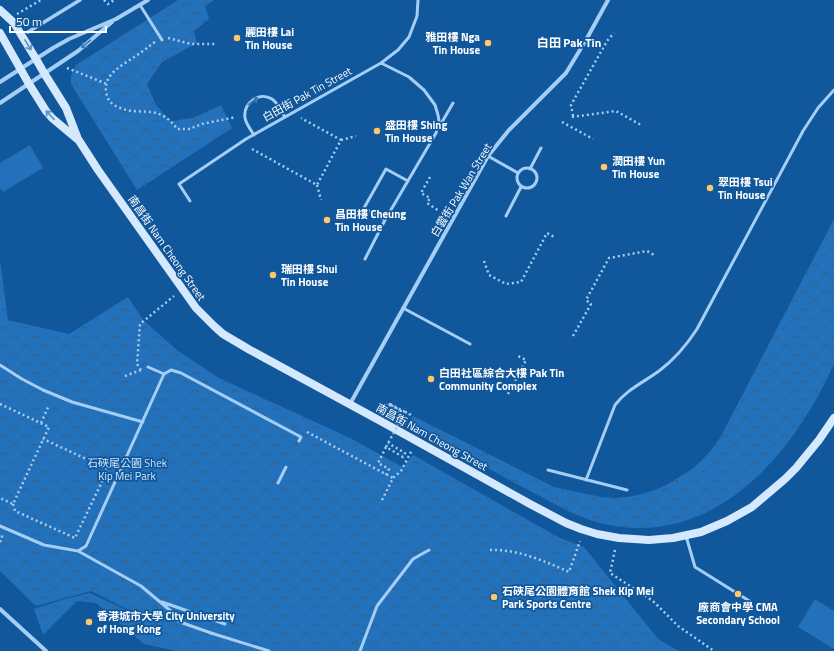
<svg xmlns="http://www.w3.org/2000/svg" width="834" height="651" font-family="'Titillium Web','Noto Sans TC',sans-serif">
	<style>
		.grass { fill: #2371ba }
		.forest { fill: url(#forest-crowns) }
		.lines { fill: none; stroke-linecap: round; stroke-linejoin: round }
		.path { stroke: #a4cef5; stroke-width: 2.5; stroke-dasharray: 2 3; stroke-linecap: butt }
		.service { stroke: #a4cef5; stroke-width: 3 }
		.pedestrian { stroke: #a4cef5; stroke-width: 3.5 }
		.minor { stroke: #a4cef5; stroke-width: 4 }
		.secondary { stroke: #d4e9fd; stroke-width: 8 }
		.path-bridge { stroke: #a4cef5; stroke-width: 2.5; stroke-dasharray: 2 3; stroke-linecap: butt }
		.service-bridge { stroke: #a4cef5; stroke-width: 3 }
		.oneway { stroke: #3c7bb6 }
		.oneway2 { stroke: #5e91c2 }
		.poi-dot { fill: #ffc867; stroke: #10579b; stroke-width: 1.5 }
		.labels { text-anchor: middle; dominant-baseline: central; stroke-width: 3.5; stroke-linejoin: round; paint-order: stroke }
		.poi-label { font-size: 11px; font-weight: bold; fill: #fff; stroke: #10579b; text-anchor: start }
		.street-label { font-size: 11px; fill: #fff; stroke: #10579b }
		.park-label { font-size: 11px; fill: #cce6fe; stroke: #10579b }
		.neighbourhood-label { font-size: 12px; font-weight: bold; fill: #fff; stroke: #10579b }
	</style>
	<defs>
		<pattern id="forest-crowns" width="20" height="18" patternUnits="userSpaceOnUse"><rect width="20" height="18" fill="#2371ba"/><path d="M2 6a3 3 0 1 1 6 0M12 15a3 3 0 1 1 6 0" fill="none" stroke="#3a5d7e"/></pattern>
	</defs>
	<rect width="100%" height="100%" fill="#10579b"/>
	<path class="grass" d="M30,145l13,23 -40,24 -3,-4v-25z
		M815,599l19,12v38l-36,-22z"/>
	<path class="forest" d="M178,0h36l-9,6 4,13 -15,12 3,12 -35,19 -15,22 9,21 15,16 22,-3 28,-13 11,23 -95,62 -66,-106v-9l5,-10z
		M834,219v145c-41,92 -122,187 -234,159 -24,-6 -45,-19 -66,-30 -42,-22 -84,-46 -125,-69l4,-8 141,71 47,10 13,1 14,-1 14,-3 13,-4 13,-6 24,-15 10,-9 10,-11 8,-11z
		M0,260l8,60 61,14 59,-37 16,24 34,30 41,27 129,59 55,30 10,-12 147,83 24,9 75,93 20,11h-502l-33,-7 -48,-41 -19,-2 -34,34 -9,-26 31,-10 25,-6 77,36 -76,-38 -55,15 -36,-35z"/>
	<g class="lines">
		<path class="path" d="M104,0l4,4 6,-4
			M17,14l24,-14
			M168,38l23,6h24
			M155,42c-6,4 -10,8 -15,11 -14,11 -40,20 -33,43 2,7 9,11 16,13 9,3 18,2 27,3 12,1 21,8 27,17h12l13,-5 34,-7
			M67,68l40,16
			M573,116l-2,-11 36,-64 7,-8
			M572,117l44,-6 25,14
			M562,122l31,17
			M341,140l15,-4
			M252,149l65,36 24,-45 -40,-22
			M430,177l-9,16 9,5 -3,5 12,8
			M317,185l4,15
			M484,261l5,14 17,9 15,-2 26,-49 7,4
			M573,336l18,-32 -5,-4 23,-42 38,-7 9,5
			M141,370l-4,-6 3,-40 34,-28
			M125,376l16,-6
			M508,394l18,-34 -8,-4
			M0,404l49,23 -36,77 -13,-6
			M383,410l4,-7 4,2
			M41,423l8,-18
			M404,424l6,-10 -5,-2 1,-3
			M307,432l86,46
			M386,475l3,-6 -11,-6 8,-16 17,10 2,-4 -17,-10
			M382,500l11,-22 8,-7 11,-21
			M13,504l2,7 60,27 33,-69 -65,-30
			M0,542l2,-4v-3
			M490,550c28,-1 54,11 79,22l11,-31
			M615,550l-5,23 43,28 25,25 36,25"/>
		<path class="service" d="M140,5l22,35
			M438,129l15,-26
			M254,135c-3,-5 -8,-11 -9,-17 -2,-15 14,-27 27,-19 6,4 9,12 13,18
			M488,156l30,17
			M517 178a10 10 0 1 1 20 0a10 10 0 1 1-20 0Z
			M530,169l11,-21
			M190,201l-11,-17 67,-45 135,-76 17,-13 11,-13 8,-21 1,-16
			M506,216l15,-29
			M385,220l-21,-12 22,-39 22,12
			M365,259l20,-39 51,-87 3,-12 -1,-6 -3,-10 -11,-15 -15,-13 -28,-14
			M403,308l67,36
			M0,365l22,14 21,11 29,12 71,20
			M164,374l7,-4 10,3 120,64 -2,4
			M548,470l79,20
			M586,480l29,-75c11,-15 29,-23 44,-34 16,-12 27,-25 38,-42l106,-198 15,-23 16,-18
			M278,483l8,-16
			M0,526l44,19 34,6 63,35 31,26 2,6 6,4 31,11
			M686,536l9,31 56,35
			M78,551l8,-5 78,-172 -16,-7
			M162,602l63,22
			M360,651l17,-45 36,-47 16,-9"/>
		<path class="pedestrian" d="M28,32l52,-32"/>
		<path class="minor" d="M0,82l53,-34 16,-9 47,-20 32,-19
			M0,103l78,-52 34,-29
			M350,404l138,-248 21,-26 57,-57 20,-33 22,-40
			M0,609l46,42"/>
		<path class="secondary" d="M0,10l14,13 22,36 8,14 22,35 12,31 20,31 98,138 18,18 9,8 27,16 136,74 144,80 36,19 15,6 16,5 22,4 30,2 24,-2 28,-6 26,-11 25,-14 33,-28 11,-11 23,-28 15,-22
			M0,33l29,51 17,27 6,7 25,21"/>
		<path class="path-bridge" d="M386,447l19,-35 -15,-8 -2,2 12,7 1,-2 -10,-6"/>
		<path class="service-bridge" d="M211,633l58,18"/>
	</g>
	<defs><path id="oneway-shaft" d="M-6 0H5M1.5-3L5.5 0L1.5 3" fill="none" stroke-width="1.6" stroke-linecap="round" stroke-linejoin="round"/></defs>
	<g class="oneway">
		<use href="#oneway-shaft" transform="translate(86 44) rotate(140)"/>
		<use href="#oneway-shaft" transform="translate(253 101) rotate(-38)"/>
	</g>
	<g class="oneway2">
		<use href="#oneway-shaft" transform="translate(28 45) rotate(58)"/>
		<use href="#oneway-shaft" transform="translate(50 115) rotate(-133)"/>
	</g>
	<g class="poi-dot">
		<circle cx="237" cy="38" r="4"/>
		<circle cx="488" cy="43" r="4"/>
		<circle cx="377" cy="131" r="4"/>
		<circle cx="604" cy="167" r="4"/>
		<circle cx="710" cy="188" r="4"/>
		<circle cx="327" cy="220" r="4"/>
		<circle cx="273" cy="275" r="4"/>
		<circle cx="431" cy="379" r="4"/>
		<circle cx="738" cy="594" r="4"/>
		<circle cx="494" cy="597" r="4"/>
		<circle cx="89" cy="622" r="4"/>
	</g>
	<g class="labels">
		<g class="poi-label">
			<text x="245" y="32">麗田樓 Lai<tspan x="245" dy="13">Tin House</tspan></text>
			<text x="480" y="37" text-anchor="end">雅田樓 Nga<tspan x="480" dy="13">Tin House</tspan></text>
			<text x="385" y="125">盛田樓 Shing<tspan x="385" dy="13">Tin House</tspan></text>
			<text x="612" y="161">潤田樓 Yun<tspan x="612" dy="13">Tin House</tspan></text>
			<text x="718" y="182">翠田樓 Tsui<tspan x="718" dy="13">Tin House</tspan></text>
			<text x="335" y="214">昌田樓 Cheung<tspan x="335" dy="13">Tin House</tspan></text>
			<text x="281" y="269">瑞田樓 Shui<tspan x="281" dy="13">Tin House</tspan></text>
			<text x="439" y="373">白田社區綜合大樓 Pak Tin<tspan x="439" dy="13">Community Complex</tspan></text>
			<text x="502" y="591">石硤尾公園體育館 Shek Kip Mei<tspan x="502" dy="13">Park Sports Centre</tspan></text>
			<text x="738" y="607" text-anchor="middle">廠商會中學 CMA<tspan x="738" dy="13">Secondary School</tspan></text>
			<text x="97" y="616">香港城市大學 City University<tspan x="97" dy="13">of Hong Kong</tspan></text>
		</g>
		<g class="street-label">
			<text transform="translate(307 94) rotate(-29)">白田街 Pak Tin Street</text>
			<text transform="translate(461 190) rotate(-59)">白雲街 Pak Wan Street</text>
			<text transform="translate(167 248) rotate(55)">南昌街 Nam Cheong Street</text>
			<text transform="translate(432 437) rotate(29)">南昌街 Nam Cheong Street</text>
		</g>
		<g class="park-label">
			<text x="127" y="463">石硤尾公園 Shek<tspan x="127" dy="13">Kip Mei Park</tspan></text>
		</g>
		<g class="neighbourhood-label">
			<text x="569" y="42">白田 Pak Tin</text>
		</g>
	</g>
	<path d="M10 26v6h96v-6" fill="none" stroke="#ffffff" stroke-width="2"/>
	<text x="16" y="26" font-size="12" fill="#ffffff" stroke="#10579b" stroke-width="3" paint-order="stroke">50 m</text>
</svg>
